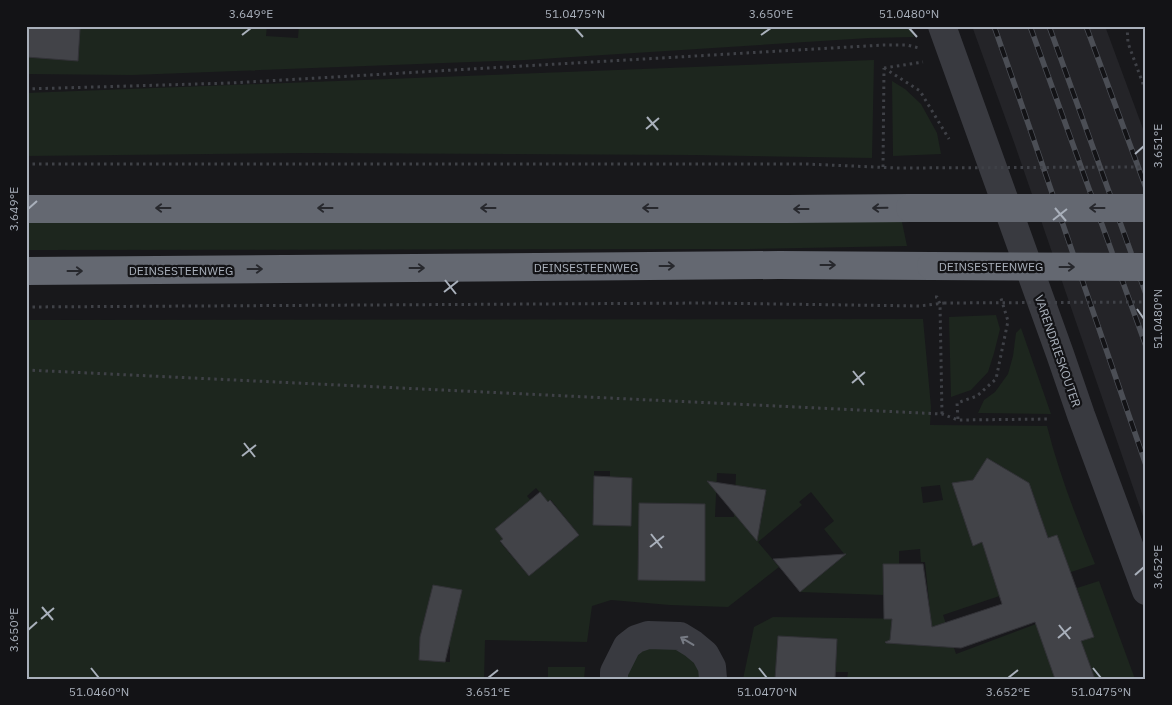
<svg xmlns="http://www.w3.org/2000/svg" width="1172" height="705" font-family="'IBM Plex Sans',sans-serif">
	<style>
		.built { fill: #242428 }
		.green { fill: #1d261e; fill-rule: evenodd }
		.building { fill: #424348; stroke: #323237 }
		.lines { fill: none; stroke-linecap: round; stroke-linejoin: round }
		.path { stroke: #3f4147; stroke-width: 3; stroke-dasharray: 2.5 4; stroke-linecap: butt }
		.minor { stroke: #393a40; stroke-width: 28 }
		.highway { stroke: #646871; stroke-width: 28 }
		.rail-casing { stroke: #4b4e55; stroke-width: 5.5 }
		.rail { stroke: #131316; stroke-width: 4; stroke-dasharray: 11; stroke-linecap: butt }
		.path-bridge { stroke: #3f4147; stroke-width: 3; stroke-dasharray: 2.5 4; stroke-linecap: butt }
		.highway-bridge { stroke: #646871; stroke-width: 28 }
		.oneway { stroke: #27282d }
		.oneway2 { stroke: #777b84 }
		.ticks { fill: none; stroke: #a9b0bb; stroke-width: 2 }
		.labels { text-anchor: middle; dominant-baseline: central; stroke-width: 4.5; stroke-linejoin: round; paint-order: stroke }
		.street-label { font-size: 12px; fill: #a9b0bb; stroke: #131316 }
		.neatline { fill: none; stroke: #a9b0bb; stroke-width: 2 }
		.ticks-label { font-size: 12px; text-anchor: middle; fill: #a9b0bb }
	</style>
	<rect width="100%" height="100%" fill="#18181b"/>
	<path class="built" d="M972,26h133l41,111v388l-131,-380z"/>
	<path class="green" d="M65,26h202l-1,10 32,2 1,-12h230v3l44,-3h337l4,11 -45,1 -344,22 -393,15 -106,-1v-17l52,3 2,-30 -15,-2z
		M874,60l-2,98 -178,-3 -388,-2 -280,3v-63z
		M892,81l13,8 16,15 16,29 4,21 -48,2z
		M682,220l220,2 5,24 -159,3 -722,1v-28z
		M996,315l4,14 -6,24 -6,19 -17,18 -20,7 -2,-80z
		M923,319l8,88 -1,18 117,1c12,48 30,93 48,138l-152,51 13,39 80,-30 57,12 -16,-48 22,-7 36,98h-288l1,-7h-13l2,-33 -59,-3 -3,43h-32l11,-52 19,-10 147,2 10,-8 -5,-49h-4l-1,-13 -21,2v13h-16l1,31 -84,-3 45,-37 -21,-26 10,-8 -23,-29 -12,10 3,3 -44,37 21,25 -51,40 -58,-2 -59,-5 -19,6 -5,36 -102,-2 -1,39h-458v-359zM987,458l24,14 -32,-1zM594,471h16v30h-16zM717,473l19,1 -2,43h-19zM616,477l16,1 -1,47zM940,485l3,15 -20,3 -2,-16zM536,488l12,14 3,-2 28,35 -50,41 -29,-34 33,-39 -6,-7zM766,491l-5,30 -20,-3zM1032,491l16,47 9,-3 -64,41 -11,-34 -9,4 3,-36zM640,503l65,1v77l-67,-2 1,-63zM419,645l31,2v15l-31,-2z
		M1021,328l30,86 -73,-1 6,-13 11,-8 13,-18 5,-18 3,-23z
		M647,648l31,1 15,7 8,19 -2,4h-72l6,-24z
		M548,667h37l-1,12h-36z"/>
	<path class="building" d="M26,26h39v2l15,1 -2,32 -52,-4z
		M987,458l42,25 19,55 9,-3 37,102 -13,4 14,38h-40l-20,-57 -74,26 -75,-5 -1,-1 5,-2 2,-21h-8l-1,-55h40l9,63 70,-23 -20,-62 -9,4 -21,-63 21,-3z
		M594,476l38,2 -1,48 -38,-1z
		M707,481l59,9 -9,51z
		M540,492l8,10 2,-2 29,35 -50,41 -29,-35 3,-2 -8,-10z
		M639,503l66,1v77l-67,-1z
		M846,554l-46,38 -27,-33z
		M433,585l29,5 -17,72 -26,-2 1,-23z
		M778,636l59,3 -2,40h-60z"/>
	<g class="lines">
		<path class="path" d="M1127,26l1,17 18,49
			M884,68l36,23 29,48
			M884,68l39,-6
			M26,89l205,-6 653,-38h23l12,3
			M26,164h780l91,4
			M883,167l1,-99
			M935,297h2l3,7 2,110
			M26,307l680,-4 214,3 24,-3
			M26,370l916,44 16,6 92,-1
			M958,419l-1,-16 20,-7 19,-17 12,-58 -8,-26"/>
		<path class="minor" d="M942,26l118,328 21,61 65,176
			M614,679v-7l13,-26 9,-7 12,-4 32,1 13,8 12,10 7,13 1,12"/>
		<path class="highway" d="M26,209h762l122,-1
			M26,271l753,-6 152,1"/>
		<g class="rail-casing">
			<path id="rail" d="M994,26l26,74 126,365
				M1030,26l116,320
				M1049,26l97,268
				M1086,26l60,162"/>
		</g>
		<use href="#rail" class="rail"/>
		<path class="path-bridge" d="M897,168l249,-1
			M944,303l202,-1"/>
		<path class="highway-bridge" d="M910,208h236
			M931,266l215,1"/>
	</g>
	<defs><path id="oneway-shaft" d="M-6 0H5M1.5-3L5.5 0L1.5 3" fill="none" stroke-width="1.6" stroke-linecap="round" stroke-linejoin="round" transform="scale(1.25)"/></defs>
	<g class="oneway">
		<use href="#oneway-shaft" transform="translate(163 208) rotate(180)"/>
		<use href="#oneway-shaft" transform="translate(325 208) rotate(180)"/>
		<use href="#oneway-shaft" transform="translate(488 208) rotate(180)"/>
		<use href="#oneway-shaft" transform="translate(650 208) rotate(180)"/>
		<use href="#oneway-shaft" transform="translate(880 208) rotate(179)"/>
		<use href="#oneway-shaft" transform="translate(1097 208) rotate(-180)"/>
		<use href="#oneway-shaft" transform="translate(801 209) rotate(180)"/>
		<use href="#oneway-shaft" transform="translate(828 265)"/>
		<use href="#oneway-shaft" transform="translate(667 266)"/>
		<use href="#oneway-shaft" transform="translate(1067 267)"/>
		<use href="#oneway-shaft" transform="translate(417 268)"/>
		<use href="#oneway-shaft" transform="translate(255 269)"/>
		<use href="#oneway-shaft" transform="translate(75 271)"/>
	</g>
	<use class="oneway2" href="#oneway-shaft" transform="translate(687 641) rotate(-149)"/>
	<path class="ticks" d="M575,28l8,9M909,28l8,9M242,35l9,-7M761,35l10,-7M647,117l11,13M646,129l13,-11M1135,154l9,-8M1055,208l11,13M28,209l9,-8M1053,220l14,-11M445,280l11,14M444,292l14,-11M1137,309l7,10M853,371l11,14M852,383l13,-11M244,443l11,14M242,456l14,-11M651,534l11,14M650,547l14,-11M1135,575l9,-8M42,607l11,13M41,619l13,-11M1059,625l11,14M28,630l9,-8M1058,638l13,-11M91,668l8,10M759,668l8,10M1093,668l8,10M488,678l10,-8M1008,678l10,-8"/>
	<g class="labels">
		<g class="street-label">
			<text x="991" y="266">DEINSESTEENWEG</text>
			<text x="586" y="267">DEINSESTEENWEG</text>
			<text x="181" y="270">DEINSESTEENWEG</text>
			<text transform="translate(1058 351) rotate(71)">VARENDRIESKOUTER</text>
		</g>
	</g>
	<rect width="1172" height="705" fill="none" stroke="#131316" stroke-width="55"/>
	<rect x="28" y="28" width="1116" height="650" class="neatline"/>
	<g class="ticks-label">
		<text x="251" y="18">3.649°E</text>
		<text x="575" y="18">51.0475°N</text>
		<text x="771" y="18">3.650°E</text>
		<text x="909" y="18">51.0480°N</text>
		<text transform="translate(1158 146) rotate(-90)" y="4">3.651°E</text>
		<text transform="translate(14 209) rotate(-90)" y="4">3.649°E</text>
		<text transform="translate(1158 319) rotate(-90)" y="4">51.0480°N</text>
		<text transform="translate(1158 567) rotate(-90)" y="4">3.652°E</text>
		<text transform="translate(14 630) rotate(-90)" y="4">3.650°E</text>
		<text x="99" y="696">51.0460°N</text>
		<text x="488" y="696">3.651°E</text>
		<text x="767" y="696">51.0470°N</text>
		<text x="1008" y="696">3.652°E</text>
		<text x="1101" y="696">51.0475°N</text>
	</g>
</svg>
